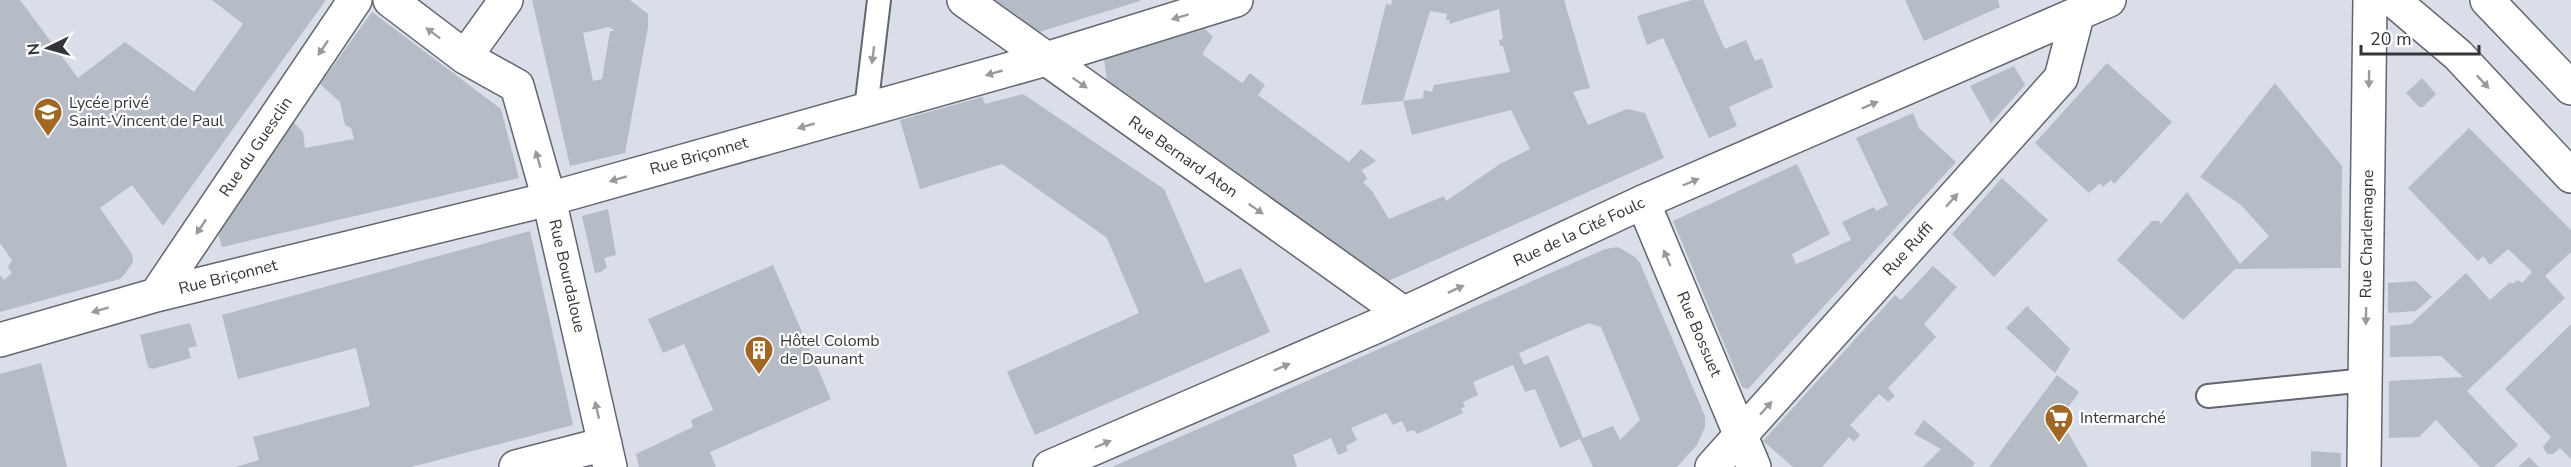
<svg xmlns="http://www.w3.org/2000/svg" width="2571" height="467" font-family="'Nunito Sans',sans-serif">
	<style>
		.building { fill: #b6bcc6; fill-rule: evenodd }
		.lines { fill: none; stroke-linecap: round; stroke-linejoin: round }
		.lane-casing { stroke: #61666f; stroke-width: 26 }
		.street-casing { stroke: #61666f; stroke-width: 36 }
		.secondary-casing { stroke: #61666f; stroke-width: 36 }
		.lane { stroke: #fff; stroke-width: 22 }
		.street { stroke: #fff; stroke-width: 33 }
		.secondary { stroke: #fff; stroke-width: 33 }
		.oneway { fill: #999a9c }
		.labels { text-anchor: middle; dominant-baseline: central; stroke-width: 4.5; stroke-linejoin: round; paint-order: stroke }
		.poi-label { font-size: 16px; fill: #333539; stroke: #fff; text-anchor: start }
		.street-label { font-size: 16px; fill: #333539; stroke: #fff }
	</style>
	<rect width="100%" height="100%" fill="#d9dee9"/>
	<path class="building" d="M0,0h20l58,78 47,-36 69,50 49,-68 -31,-24h114l-163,226 -31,-41 -32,23 32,46 1,8 -9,13 -4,4 -120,33v-37l4,5 8,-7 -4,-6 4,-7 -12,-17z
		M532,0h98l18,14v13l-23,126 -55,13zM609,27l6,4h-5l-8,48 -9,2 -10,-48z
		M995,0h145v1l-101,31z
		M1392,0h172l26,88 -17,4 15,33 39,-16 18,4 19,45 -278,124 -279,-201 -3,-22 101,-30 8,8 -11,17 40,29 8,-10 15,12 -7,10 91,67 12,-13 15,12 -14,9 5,9 -4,3 9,9 17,28 55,-23 2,5 54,-37 30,-15 -19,-39 -99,25 -9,-34 -42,4 25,-101 5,1zM1499,9l4,30 -4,1 1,6h3l7,26 -76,13 -2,7 -8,-2 -1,8 -20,3 27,-90 17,3 -1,6h4l-1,4z
		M1692,0h11l22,49 21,-9 9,21 7,-3 11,29 -44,20 8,19 -28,12 -46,-100 -16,7 -10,-29z
		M1905,0h93l2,7 -76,34z
		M372,12l129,97 18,69 -297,69 -6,-21 76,-105 11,11 2,16 49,-9 -3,-11 -6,-3 -5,-23 -20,-18z
		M2107,63l65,59 -58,62 -3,-4 -8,7 -3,-4 -11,10 -54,-50z
		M2014,66l11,19 -34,38 -21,-37z
		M2422,78l14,16 -13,13h-4l-13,-14z
		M2275,83l67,83 -1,102 -106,1 -52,51 -66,-60 35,-39h7l2,3 26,-32 53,72 29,-28 -28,-31 -41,-28z
		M1023,94l141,95 41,94 36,-15 29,64 -235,103 -28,-63 132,-59 -32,-75 -105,-74 -82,25 -20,-69 82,-23 3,7z
		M1913,113l6,15 37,34 -208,227 -6,-2 -69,-166 124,-57 33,70 -38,20 4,10 11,-4 44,-20 -9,-18 32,-15 2,4 12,-6 -32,-67z
		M2469,128l102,102v22l-26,24 20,22 -98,93 51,54 -24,22h-14l-44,-47 -17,17 -30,1v-57l74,-4 -22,-21 -51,1v-31l21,-2 55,-51 24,27 20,-18 2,2 6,-4 4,3 10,-11 -24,-23 -18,16 -7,-9 -5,5 -70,-73z
		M2002,178l46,42 -54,57 -42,-43z
		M608,209l8,46 -12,3 3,9 -6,5 -6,1 -13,-57z
		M530,231l43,194 -162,42h-176l24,-7 -6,-23 117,-31 -14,-58 -118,31 -16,-64z
		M1618,247l17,10 5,6 65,153v11l-8,18 -20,22h-84l-13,-28 -20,9 -25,-59 -10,3 -12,-27 -40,17 5,13 -15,7 2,5 -4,1 2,5 -46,21 -3,-4 -7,2 -5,-11 -9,4 -7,-12 -35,15 6,12 -11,6 2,5 -10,4 -7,-17 -38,17 4,12h-185l493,-218zM1589,323l12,4 39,93 -20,20 -7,-14 -30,12 -35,-83 -24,10 -5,-12z
		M773,265l58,134 -121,53 6,15h-77l-3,-13 57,-27 -2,-7 22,-10 -29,-66 -21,9 -15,-34z
		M1933,266l24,21 -33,37 12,13 -48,51 7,8 -7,6 -9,-8 -29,31 10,10 -6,7 -5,-5 -27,30h-29l-30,-26 132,-146 6,5z
		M2416,281l16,16 -16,14 -28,2v-30z
		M2027,306l43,43 -15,24 -49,-45z
		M190,323l7,23 -9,2 3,10 -39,11 -4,-2 -8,-32z
		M2571,324v135l-11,-11 -7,6h-6l-4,-7 8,-10 -46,-48z
		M41,363l26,104h-67v-93z
		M2057,375l22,17 -19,27 28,48h-99z
		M1924,420l51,43 -3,4h-49l18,-18 -27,-15z
		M2311,451l30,2v14h-30z
		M2529,457l10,10h-21z"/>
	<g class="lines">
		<g class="lane-casing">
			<path id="lane" d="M866,109l13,-109
				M2208,396l158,-16"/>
		</g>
		<g class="street-casing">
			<path id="street" d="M390,0l75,57 52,29 32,113 61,268
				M964,0l439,313
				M465,57l41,-57
				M1643,202l111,265
				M156,295l199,-295
				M0,340l156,-45 393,-96 497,-140 190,-59
				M516,467l89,-23
				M1712,467l349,-389 16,-62
				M2364,467l6,-467"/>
		</g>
		<g class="secondary-casing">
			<path id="secondary" d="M2393,0l65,55 113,121
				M2487,0l84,88
				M1050,467l327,-141 266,-124 466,-202"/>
		</g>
		<use href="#lane" class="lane"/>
		<use href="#street" class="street"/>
		<use href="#secondary" class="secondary"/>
	</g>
	<defs><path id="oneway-solid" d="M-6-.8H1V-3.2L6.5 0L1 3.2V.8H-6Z" transform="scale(1.5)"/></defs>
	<g class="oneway">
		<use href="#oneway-solid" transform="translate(1180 17) rotate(163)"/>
		<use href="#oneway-solid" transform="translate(433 33) rotate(-143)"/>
		<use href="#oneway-solid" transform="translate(323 48) rotate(124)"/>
		<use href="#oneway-solid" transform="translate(873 55) rotate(97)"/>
		<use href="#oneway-solid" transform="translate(994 73) rotate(164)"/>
		<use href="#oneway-solid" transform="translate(2369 79) rotate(91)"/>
		<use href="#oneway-solid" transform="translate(2483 82) rotate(47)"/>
		<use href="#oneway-solid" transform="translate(1080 83) rotate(35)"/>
		<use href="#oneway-solid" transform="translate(1870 105) rotate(-23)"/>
		<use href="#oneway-solid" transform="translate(806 126) rotate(164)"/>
		<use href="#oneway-solid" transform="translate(538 159) rotate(-106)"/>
		<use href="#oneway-solid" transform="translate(618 179) rotate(164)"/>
		<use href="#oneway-solid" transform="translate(1691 182) rotate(-23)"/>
		<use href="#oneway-solid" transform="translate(1952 200) rotate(-48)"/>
		<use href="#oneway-solid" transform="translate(1256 209) rotate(35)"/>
		<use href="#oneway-solid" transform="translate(201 227) rotate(124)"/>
		<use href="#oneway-solid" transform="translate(1667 258) rotate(-113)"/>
		<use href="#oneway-solid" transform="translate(1456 289) rotate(-25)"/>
		<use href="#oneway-solid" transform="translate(100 310) rotate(164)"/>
		<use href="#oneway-solid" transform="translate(2366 316) rotate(91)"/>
		<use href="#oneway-solid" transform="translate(1282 367) rotate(-23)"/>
		<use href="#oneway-solid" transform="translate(1766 408) rotate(-48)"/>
		<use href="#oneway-solid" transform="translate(597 410) rotate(-103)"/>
		<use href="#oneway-solid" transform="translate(1103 444) rotate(-23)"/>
	</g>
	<defs>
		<g id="school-pin" transform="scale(1.5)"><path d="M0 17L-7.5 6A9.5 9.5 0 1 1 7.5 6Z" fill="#a06725" stroke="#fff"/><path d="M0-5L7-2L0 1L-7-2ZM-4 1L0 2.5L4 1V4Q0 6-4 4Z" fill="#fff"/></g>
		<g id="building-pin" transform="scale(1.5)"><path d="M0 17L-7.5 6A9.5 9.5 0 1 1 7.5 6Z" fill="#a06725" stroke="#fff"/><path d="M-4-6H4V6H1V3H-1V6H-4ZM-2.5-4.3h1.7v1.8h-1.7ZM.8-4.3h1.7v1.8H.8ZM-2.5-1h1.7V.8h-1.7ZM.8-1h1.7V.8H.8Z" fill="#fff"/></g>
		<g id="supermarket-pin" transform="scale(1.5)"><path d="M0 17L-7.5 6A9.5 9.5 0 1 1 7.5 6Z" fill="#a06725" stroke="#fff"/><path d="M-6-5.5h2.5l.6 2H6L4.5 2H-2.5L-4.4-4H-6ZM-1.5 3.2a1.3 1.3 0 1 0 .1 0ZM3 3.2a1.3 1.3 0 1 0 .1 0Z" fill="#fff"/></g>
	</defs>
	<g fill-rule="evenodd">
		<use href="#school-pin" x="48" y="112"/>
		<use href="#building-pin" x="759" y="350"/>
		<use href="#supermarket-pin" x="2059" y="418"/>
	</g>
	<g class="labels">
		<g class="poi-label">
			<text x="69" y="103">Lycée privé<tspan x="69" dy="18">Saint-Vincent de Paul</tspan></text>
			<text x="780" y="341">Hôtel Colomb<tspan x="780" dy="18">de Daunant</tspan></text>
			<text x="2080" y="418">Intermarché</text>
		</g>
		<g class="street-label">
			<text transform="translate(256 147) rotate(-56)">Rue du Guesclin</text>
			<text transform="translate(699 156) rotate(-16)">Rue Briçonnet</text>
			<text transform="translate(1183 157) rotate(35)">Rue Bernard Aton</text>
			<text transform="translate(1579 232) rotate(-25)">Rue de la Cité Foulc</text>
			<text transform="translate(2367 234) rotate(-89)">Rue Charlemagne</text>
			<text transform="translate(1908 249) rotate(-48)">Rue Ruffi</text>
			<text transform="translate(567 276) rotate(77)">Rue Bourdaloue</text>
			<text transform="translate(228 277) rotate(-14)">Rue Briçonnet</text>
			<text transform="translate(1699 334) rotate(67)">Rue Bossuet</text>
		</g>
	</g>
	<g transform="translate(48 48) rotate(265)" stroke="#ffffff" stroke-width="4.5" paint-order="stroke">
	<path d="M0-4.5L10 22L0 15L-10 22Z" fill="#333539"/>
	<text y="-9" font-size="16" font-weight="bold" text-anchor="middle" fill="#333539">N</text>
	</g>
	<path d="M2361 45v9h118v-9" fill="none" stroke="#333539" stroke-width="3"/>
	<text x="2370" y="45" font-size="18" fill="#333539" stroke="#ffffff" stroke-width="4.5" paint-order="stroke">20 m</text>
</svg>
